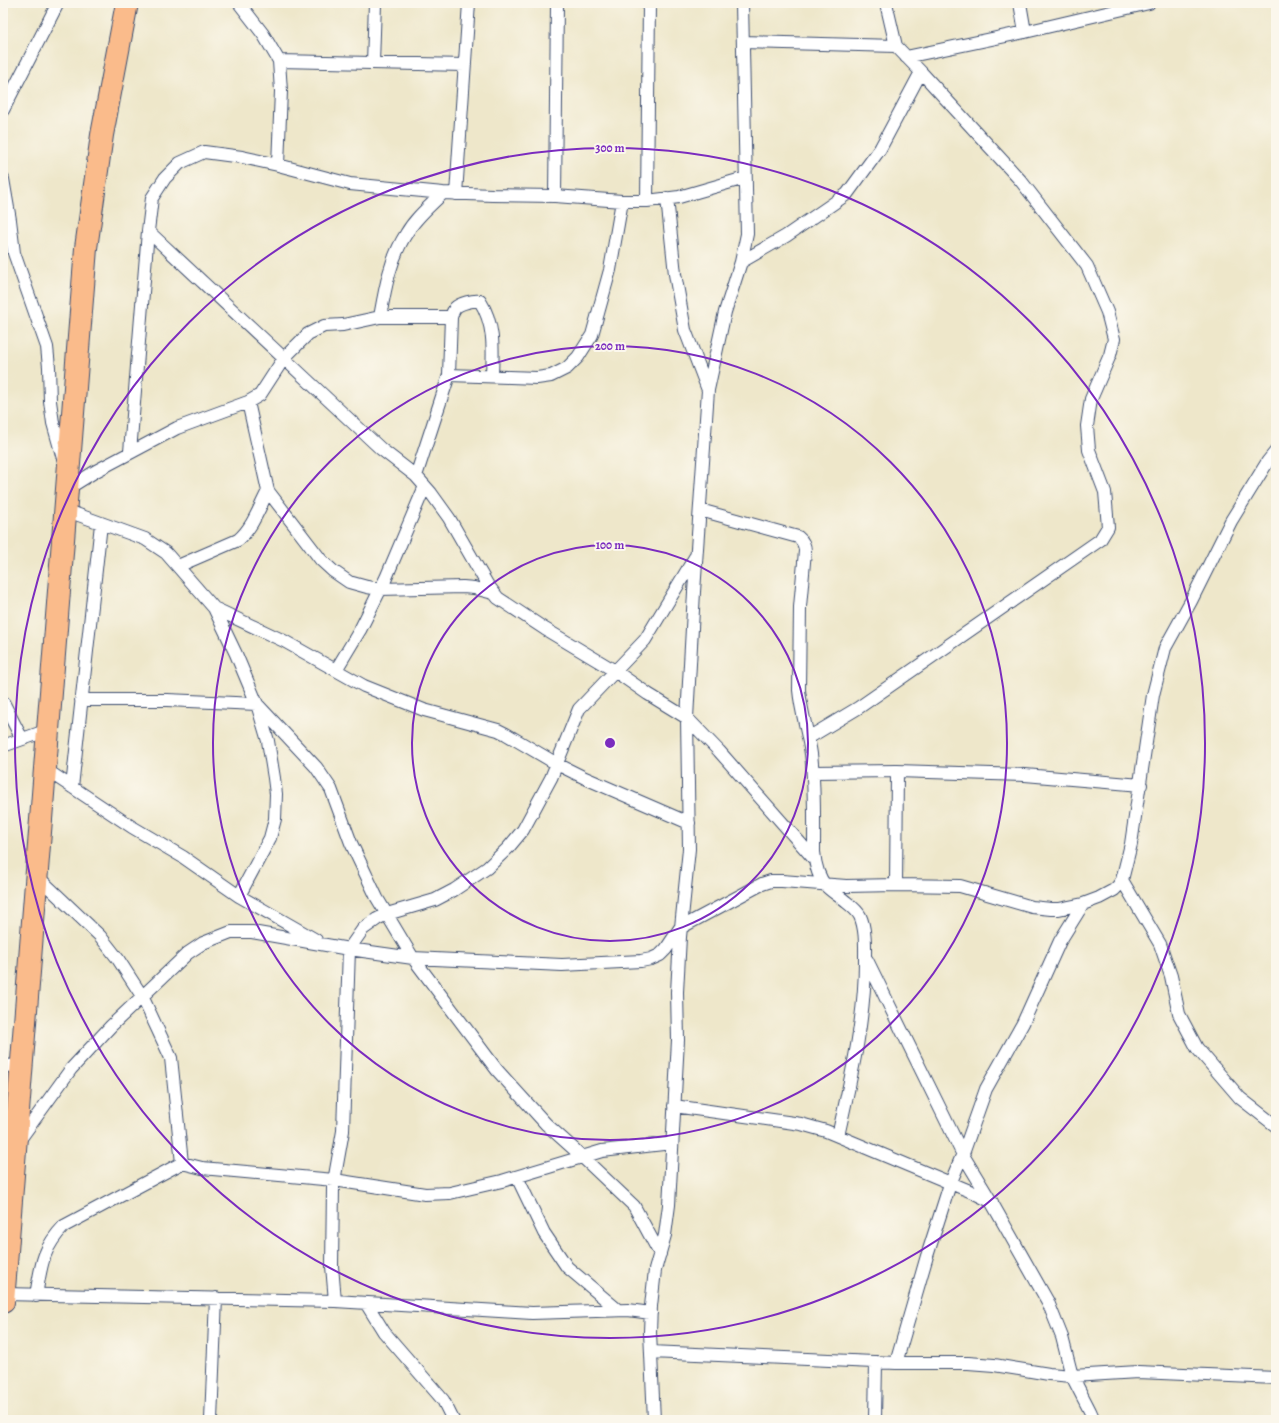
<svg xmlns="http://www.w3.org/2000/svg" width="1279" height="1423" font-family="Alegreya,serif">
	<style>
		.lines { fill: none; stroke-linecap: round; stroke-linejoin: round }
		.street-casing { stroke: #3b4b6e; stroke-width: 14 }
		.highway-casing { stroke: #3b4b6e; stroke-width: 24 }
		.street { stroke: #fff; stroke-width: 12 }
		.highway { stroke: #fabb8b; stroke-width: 22 }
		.ring { fill: none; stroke: #7b2cbf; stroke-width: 2 }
		.centre { fill: #7b2cbf; stroke: #fbf7ec; stroke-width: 2 }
		.ring-label { font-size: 12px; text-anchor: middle; font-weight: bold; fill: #7b2cbf; stroke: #fbf7ec; stroke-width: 4; stroke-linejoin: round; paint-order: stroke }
	</style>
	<rect width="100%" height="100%" fill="#fbf7ec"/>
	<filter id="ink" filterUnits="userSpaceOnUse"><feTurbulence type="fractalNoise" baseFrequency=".025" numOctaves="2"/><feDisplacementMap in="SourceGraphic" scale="8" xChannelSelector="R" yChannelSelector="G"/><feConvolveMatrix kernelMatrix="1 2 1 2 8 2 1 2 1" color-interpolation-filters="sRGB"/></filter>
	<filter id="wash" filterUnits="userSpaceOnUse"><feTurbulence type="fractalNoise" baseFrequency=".012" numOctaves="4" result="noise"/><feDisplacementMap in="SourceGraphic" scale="16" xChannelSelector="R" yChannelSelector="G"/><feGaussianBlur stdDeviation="0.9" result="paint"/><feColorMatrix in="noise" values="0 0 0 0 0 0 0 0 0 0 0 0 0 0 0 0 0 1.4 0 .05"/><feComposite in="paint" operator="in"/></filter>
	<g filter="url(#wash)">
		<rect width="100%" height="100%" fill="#eee7ca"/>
	</g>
	<g filter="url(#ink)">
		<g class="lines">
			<g class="street-casing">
				<path id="street" d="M239,3l24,31 16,27 2,30 -3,74
					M1020,3l5,29
					M743,42l153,4
					M906,57l119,-25 124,-29
					M279,61l186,4
					M373,63l2,-60
					M3,110l55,-107
					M3,179l7,41 4,33 33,94 2,20 1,34 3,22 11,39
					M456,194l13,-191
					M555,196l2,-193
					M667,198l8,76 10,56 23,60
					M647,201l2,-198
					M148,231l204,191 29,27 35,27 15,17 18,25 38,66 11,14 47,31 70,42 33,23 39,24 32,33 96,109
					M741,262l45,-26 61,-42 33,-45 41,-77
					M380,317c5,-28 10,-58 26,-83 9,-16 24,-28 37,-41
					M449,375l88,3 14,-2 16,-8 11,-11 14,-22 18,-65 12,-69
					M248,402l20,89 53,69 12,11 16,11 18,5 13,2 83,-2 11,1 19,5
					M130,452l18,-221 4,-33 13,-20 15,-15 24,-11 38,5 36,8 72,19 93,9 49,2 63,1 67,5h25l32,-4 66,-19
					M416,476l33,-101 2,-58c1,-3 2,-6 4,-9 5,-5 18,-8 25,-7 15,24 13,49 12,75
					M67,489l29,-18 81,-43 71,-26 12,-7 24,-37 24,-24 16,-8 19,-1 37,-8h71
					M65,510l80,29 21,14 48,55 22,46 21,50 11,37 6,37 2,16 -1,25 -5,19 -31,58
					M700,510l98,27c5,4 7,8 7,14l-5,56 -1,83c2,22 9,42 12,64 4,32 3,65 3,98 1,11 4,25 12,34 5,5 13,10 19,15 5,4 12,9 15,15 6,13 5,31 5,45 0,59 -14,117 -27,175
					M178,566l60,-26c15,-13 21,-32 30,-49
					M214,608l70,33 80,45 60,24 74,20 8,4 51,30 28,14 104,45
					M336,670l24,-40 26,-52 39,-92
					M81,700h86l90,4 59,63 15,22 20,54 26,55 36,60 84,112 49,54 29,26 59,56 26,48
					M3,702l19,37
					M808,738l50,-30 242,-168 8,-13 -3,-35 -16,-42 -2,-24 4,-27 19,-44 4,-16 -7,-27 -20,-46 -66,-85 -100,-109 -25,-26 -10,-43
					M3,746l45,-16
					M45,769l87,58 51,30 56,39 77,44
					M813,772l84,-1 128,4 116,10
					M72,787l29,-263
					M37,876l63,60 18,23 24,37 29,62 11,105
					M1122,880l38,64 11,32 8,38 18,34 43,50 36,28
					M896,885l1,-114
					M867,960l96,195 29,48 56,99 14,35 10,39 66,-4 138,6
					M3,1065l19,2
					M674,1106l127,18 25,7 146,61 20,10
					M18,1142l53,-73 40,-43 77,-73 15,-10 28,-11h21l97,17 64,9 149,7 79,-4 10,-2 9,-4 6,-6 14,-21 82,-44 9,-3h11l64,5 50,-1 64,1 72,21 19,2h8l24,-5 16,-6 15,-8 4,-4 4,-6 9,-36 22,-149 12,-47 26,-47 40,-80 37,-60 8,-10
					M517,1177l27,56 23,34 51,43
					M4,1294l331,7 197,12 96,-3 23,3
					M36,1296c5,-30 6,-47 28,-70l118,-63 20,5 132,12 91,14 25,-1 52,-12 100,-30 70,-8
					M335,1301l-3,-35 1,-79 10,-56 6,-182 14,-20 14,-10 10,-5 48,-14 19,-10 33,-22 21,-20 15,-18 28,-52 28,-69 66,-69 50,-83
					M366,1303l18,29 59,68 10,20
					M651,1352l245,11h72l26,2 55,9 23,2 18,35 4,9
					M896,1363l31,-107 23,-72 14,-33 22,-62 37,-66 37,-82 23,-37
					M211,1420l5,-122
					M654,1420l-4,-88 1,-26 4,-36 10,-35 4,-30 9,-165 -1,-48 3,-55 9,-88 -2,-131 7,-126 14,-202 17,-78 16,-50 6,-28 -5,-231
					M875,1420l1,-58"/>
			</g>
			<g class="highway-casing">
				<path id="highway" d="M3,1302l83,-1054 16,-113 25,-132"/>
			</g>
			<use href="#street" class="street"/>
			<use href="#highway" class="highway"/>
		</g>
	</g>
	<g class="ring">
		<circle cx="610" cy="743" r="198"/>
		<circle cx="610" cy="743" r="397"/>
		<circle cx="610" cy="743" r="595"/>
	</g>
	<circle cx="610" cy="743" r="6" class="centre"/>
	<g class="ring-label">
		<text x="610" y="152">300 m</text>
		<text x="610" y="350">200 m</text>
		<text x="610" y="549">100 m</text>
	</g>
	<rect width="1279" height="1423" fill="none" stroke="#fbf7ec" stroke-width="16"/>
</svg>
